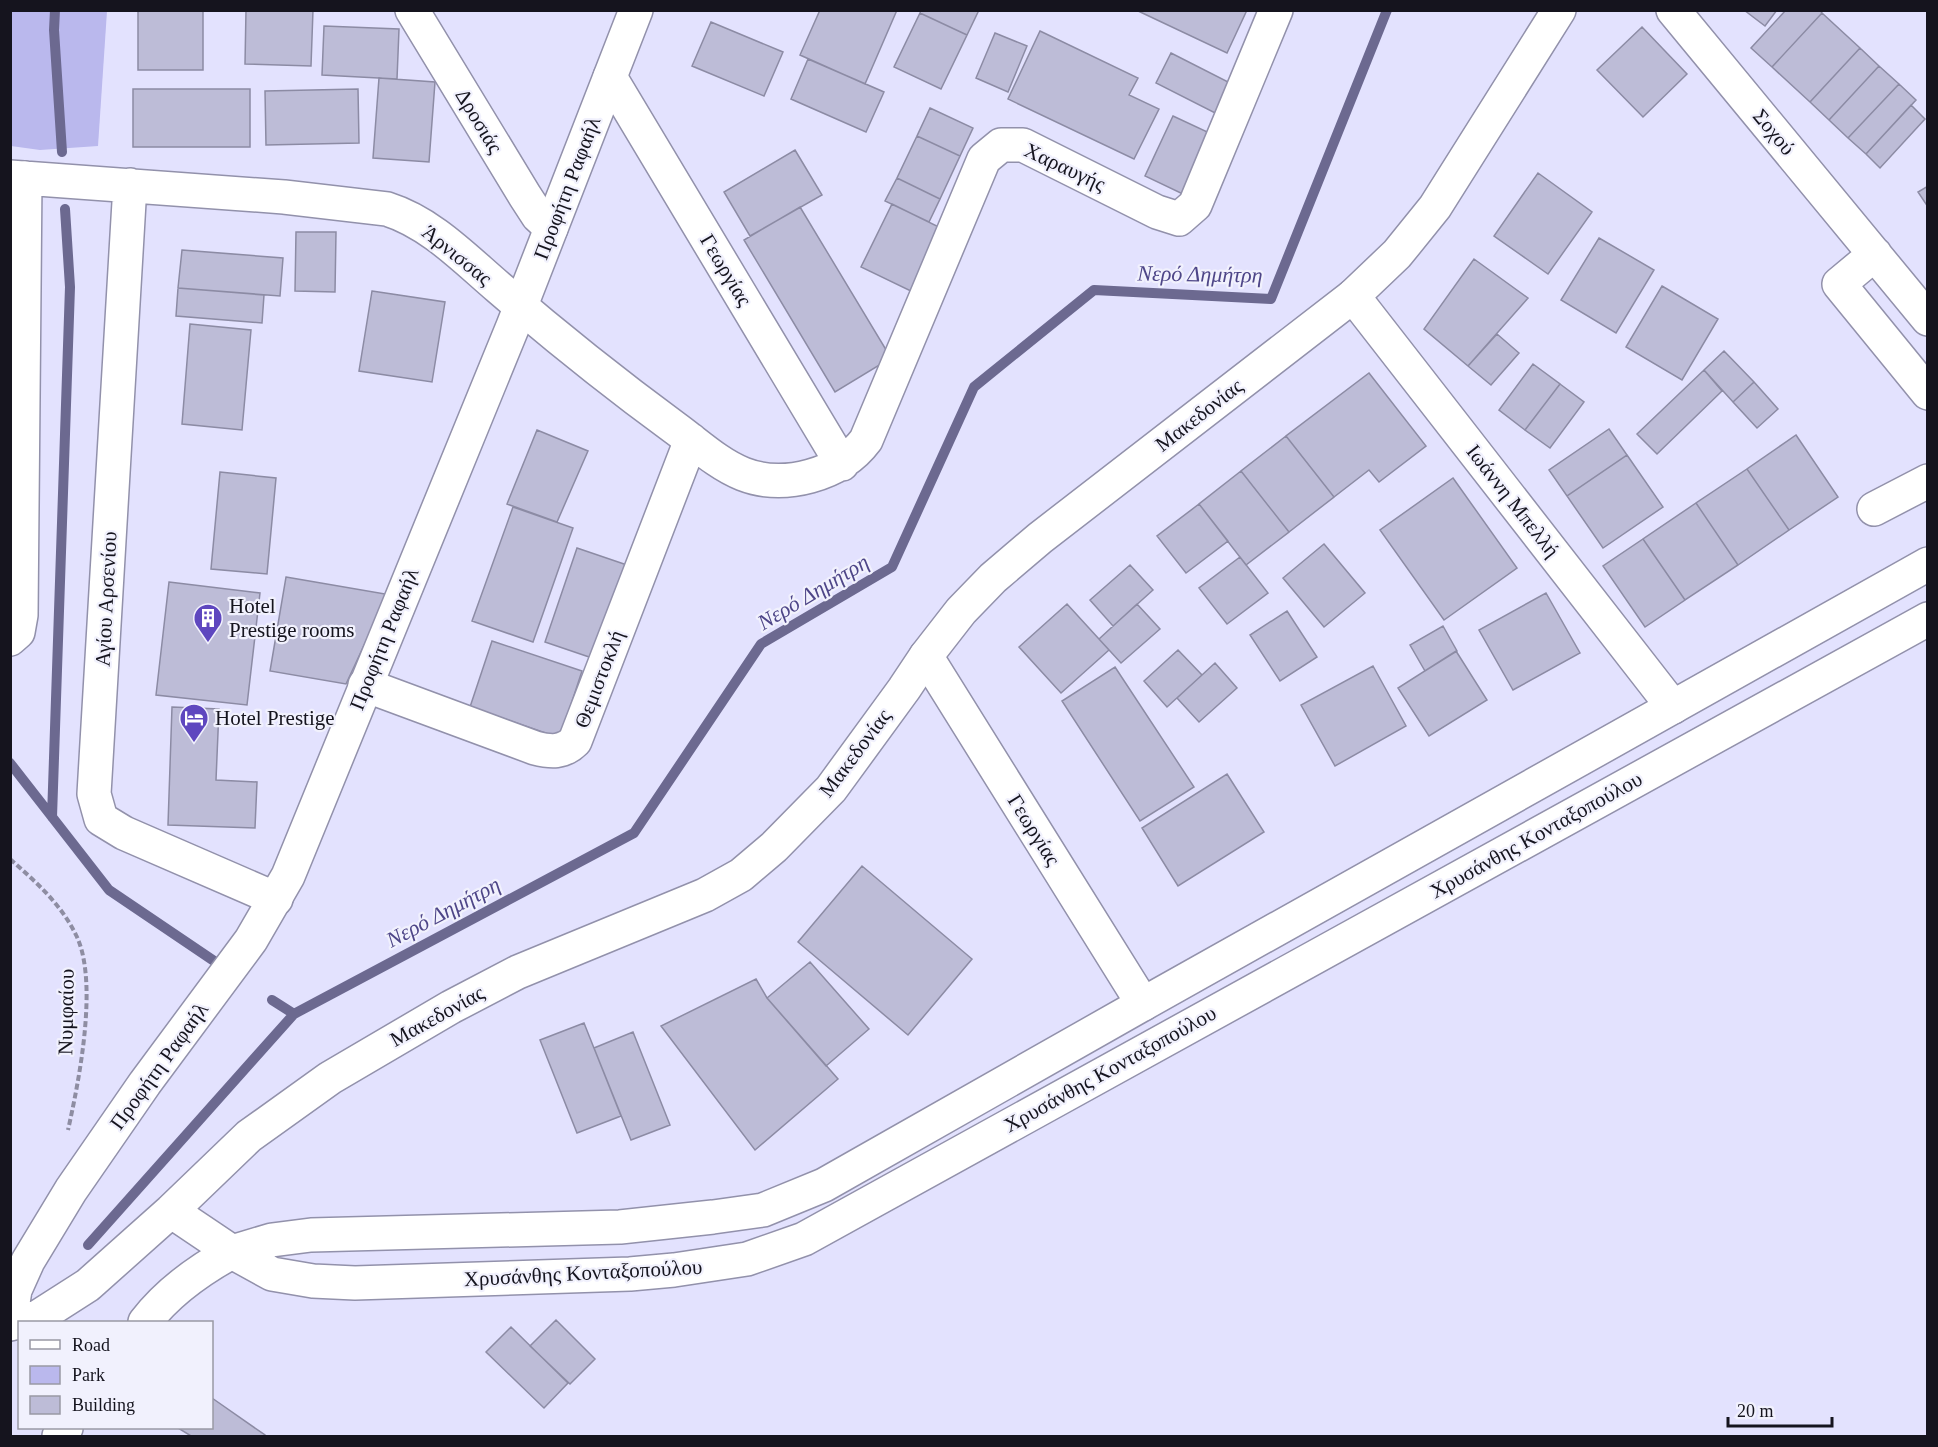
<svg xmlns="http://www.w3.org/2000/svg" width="1938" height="1447" font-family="'Times New Roman',serif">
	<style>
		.green { fill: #bab8ed }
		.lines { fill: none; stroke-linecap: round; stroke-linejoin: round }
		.stream { stroke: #6c6990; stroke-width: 10 }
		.building { fill: #bdbcd7; stroke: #8c8ba4; stroke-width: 1.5 }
		.street-casing { stroke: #9291ab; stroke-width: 36 }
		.secondary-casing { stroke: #9291ab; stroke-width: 36 }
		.path { stroke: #8e8da2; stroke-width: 4; stroke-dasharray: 6 3; stroke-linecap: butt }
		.street { stroke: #fff; stroke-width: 33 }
		.secondary { stroke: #fff; stroke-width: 33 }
		.labels { text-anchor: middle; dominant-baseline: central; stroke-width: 4.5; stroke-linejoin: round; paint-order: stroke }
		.street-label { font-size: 21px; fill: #15141e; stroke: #f1f1fd }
		.poi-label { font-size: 21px; fill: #15141e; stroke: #f1f1fd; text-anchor: start }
		.water-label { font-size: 22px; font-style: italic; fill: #4e4688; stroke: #f1f1fd }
	</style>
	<rect width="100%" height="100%" fill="#e3e2fe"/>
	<path class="green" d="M11,10l96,1 -9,135 -58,4 -29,-4z"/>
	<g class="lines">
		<path class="stream" d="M55,10l-1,20 8,122
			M10,763l99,127 111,75
			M52,817l18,-530 -5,-78
			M272,1000l22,14
			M88,1245l206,-231 340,-181 127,-189 131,-77 82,-180 120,-97 177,9 116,-289"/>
	</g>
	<path class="building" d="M138,10h65v60h-65z
		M246,10h67l-2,56 -66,-2z
		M820,10h77l-32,74 -65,-29z
		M921,10h58l-12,25 -47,-22z
		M1136,10h111l-20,43z
		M1744,10h33l-12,16z
		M1786,10h34l2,3 -50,54 -21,-19z
		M920,13l47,22 -26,54 -47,-22z
		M1822,13l38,35 -50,54 -38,-35z
		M711,22l72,30 -19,44 -72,-30z
		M324,26l75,3 -2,50 -75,-4z
		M1642,27l45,47 -44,43 -46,-47z
		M1040,31l98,47 -9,17 30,14 -25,50 -126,-60z
		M995,33l32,13 -19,46 -32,-14z
		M1860,48l19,18 -50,54 -19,-18z
		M1171,53l69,35 -15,30 -69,-35z
		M808,59l76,33 -18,40 -75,-33z
		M1879,66l20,18 -51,54 -19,-18z
		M379,78l56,4 -6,80 -56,-4z
		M1899,84l17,16 -50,54 -18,-16z
		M133,89h117v58h-117z
		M358,89l1,54 -93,2 -1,-54z
		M1911,105l14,14 -45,49 -14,-14z
		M930,108l43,20 -13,28 -43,-20z
		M1173,116l43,20 -29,60 -42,-20z
		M917,136l43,20 -20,43 -43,-21z
		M795,150l27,45 -72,41 -26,-44z
		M1538,173l54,39 -44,62 -54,-38z
		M897,178l43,21 -11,23 -44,-21z
		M1928,186v21l-10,-15z
		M892,204l55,27 -30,63 -56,-27z
		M800,207l91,151 -56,34 -91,-152z
		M296,232h40l-1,60 -40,-1z
		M1599,238l55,32 -38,63 -55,-33z
		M182,250l101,8 -3,38 -102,-8z
		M1474,259l54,39 -60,68 -44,-37z
		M1662,286l56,33 -36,61 -56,-33z
		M178,288l86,7 -2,28 -86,-7z
		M372,291l73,11 -13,80 -73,-11z
		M190,324l61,6 -9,100 -60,-6z
		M1497,334l22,19 -28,32 -23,-19z
		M1724,351l30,31 -21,20 -29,-32z
		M1533,364l27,20 -35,46 -26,-20z
		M1704,370l18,21 -65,63 -20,-20z
		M1369,373l57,73 -47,36 -10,-12 -35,27 -48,-61z
		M1754,382l24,27 -21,19 -24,-26z
		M1560,384l24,18 -34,46 -25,-18z
		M1609,429l18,26 -60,41 -18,-26z
		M537,430l51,21 -31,71 -50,-18z
		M1796,435l42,62 -49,33 -42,-61z
		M1286,436l48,61 -45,35 -48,-61z
		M1627,455l36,52 -60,41 -36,-52z
		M1747,469l42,61 -51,35 -42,-62z
		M1241,471l48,61 -43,33 -47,-61z
		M220,472l56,6 -9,96 -56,-5z
		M1453,478l64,90 -73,52 -64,-90z
		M1696,503l42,62 -53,35 -42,-61z
		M1199,504l29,37 -42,32 -29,-37z
		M513,507l60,21 -40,114 -61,-21z
		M1643,539l42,61 -40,27 -42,-61z
		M1324,544l41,49 -41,34 -41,-49z
		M577,548l50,17 -32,94 -50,-17z
		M1240,557l28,36 -41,31 -28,-36z
		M1130,565l23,25 -40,36 -23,-26z
		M286,577l105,18 -17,29 -28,60 -76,-13z
		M169,582l91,11 -13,112 -91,-10z
		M1546,593l34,60 -67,37 -34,-60z
		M1067,604l42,46 -48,43 -42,-46z
		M1137,604l23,25 -39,34 -22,-24z
		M1287,611l30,46 -37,24 -30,-46z
		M1443,626l14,25 -32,20 -15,-26z
		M492,641l90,30 -22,67 -90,-31z
		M1178,650l24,25 -35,32 -23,-26z
		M1456,651l31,49 -58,36 -31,-48z
		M1215,663l22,25 -38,34 -22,-24z
		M1373,666l33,60 -71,40 -34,-61z
		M1115,667l79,120 -54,34 -78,-120z
		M172,707l47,2 -3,71 41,2 -2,46 -87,-3z
		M1227,774l37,58 -86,54 -36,-58z
		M862,866l110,93 -64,76 -110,-93z
		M810,962l59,67 -43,37 -59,-68z
		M756,979l11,19 71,81 -83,71 -94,-124z
		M584,1023l37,93 -44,17 -37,-93z
		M633,1032l37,93 -39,15 -37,-92z
		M556,1320l39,39 -25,25 -40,-38z
		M511,1327l57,56 -24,25 -58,-56z
		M212,1398l53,37v1h-74l-13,-8h34z"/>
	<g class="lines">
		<g class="street-casing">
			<path id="street" d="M412,10l113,186 13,20 13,12
				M1673,10l255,309
				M610,77l232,387
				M10,177l274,20 103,12c44,14 77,49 111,78 57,49 117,97 177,141 22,16 43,36 68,46 41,16 97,1 123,-34l118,-281 17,-14h22l134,67 22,7 16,-14 81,-195
				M130,185l-36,609 7,25 23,14 152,66
				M1875,254l-36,30 89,109
				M1353,296l320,411
				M1874,509l54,-28
				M10,639l8,-7 3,-17 4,-437
				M926,656l217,348
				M365,685l170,63c16,4 28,5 40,-7l116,-301
				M145,1322c23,-30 54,-52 87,-70
				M59,1436l7,-8"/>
		</g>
		<g class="secondary-casing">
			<path id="secondary" d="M171,1211l61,41 40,22 41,7 42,2 275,-9 44,-4 73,-11 57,-20 1124,-620
				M232,1252l40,-12 39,-5 309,-8 93,-10 50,-7 61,-25 319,-181 785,-440
				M10,1321l5,-31 13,-29 43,-71 74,-107 106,-143 37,-64 225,-550 123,-316
				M10,1324l28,-7 50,-32 83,-74 78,-75 81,-58 121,-71 67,-35 187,-77 36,-20 33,-28 57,-58 73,-100 22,-33 35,-45 32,-33 47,-40 313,-242 44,-42 38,-47 124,-197"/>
		</g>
		<path class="path" d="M10,859c26,23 51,45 66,76 23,46 3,146 -8,195"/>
		<use href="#street" class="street"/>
		<use href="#secondary" class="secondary"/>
	</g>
	<defs>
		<g id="building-pin" transform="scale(1.5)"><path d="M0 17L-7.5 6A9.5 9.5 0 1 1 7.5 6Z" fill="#5e47bf" stroke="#f1f1fd"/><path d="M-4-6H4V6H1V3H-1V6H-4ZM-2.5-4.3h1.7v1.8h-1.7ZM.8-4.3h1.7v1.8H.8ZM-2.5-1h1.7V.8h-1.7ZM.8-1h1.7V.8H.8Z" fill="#fff"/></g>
		<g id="hotel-pin" transform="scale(1.5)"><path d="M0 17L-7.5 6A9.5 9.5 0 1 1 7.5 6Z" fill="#5e47bf" stroke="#f1f1fd"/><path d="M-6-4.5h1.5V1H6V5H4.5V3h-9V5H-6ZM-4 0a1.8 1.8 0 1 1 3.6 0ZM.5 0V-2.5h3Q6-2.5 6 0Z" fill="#fff"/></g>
	</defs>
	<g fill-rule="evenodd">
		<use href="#building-pin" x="208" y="618"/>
		<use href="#hotel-pin" x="194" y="718"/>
	</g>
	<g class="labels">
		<g class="street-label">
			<text transform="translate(479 121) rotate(59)">Δροσιάς</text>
			<text transform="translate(1774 132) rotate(50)">Σοχού</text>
			<text transform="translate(1065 167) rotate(25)">Χαραυγής</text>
			<text transform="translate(567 188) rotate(-69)">Προφήτη Ραφαήλ</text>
			<text transform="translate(457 255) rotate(39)">Άρνισσας</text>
			<text transform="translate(726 270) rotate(59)">Γεωργίας</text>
			<text transform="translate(1199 415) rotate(-38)">Μακεδονίας</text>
			<text transform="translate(1513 501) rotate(52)">Ιωάννη Μπελλή</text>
			<text transform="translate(106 599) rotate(-87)">Αγίου Αρσενίου</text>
			<text transform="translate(384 639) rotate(-68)">Προφήτη Ραφαήλ</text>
			<text transform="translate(599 679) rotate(-69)">Θεμιστοκλή</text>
			<text transform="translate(855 753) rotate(-53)">Μακεδονίας</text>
			<text transform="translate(1034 830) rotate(58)">Γεωργίας</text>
			<text transform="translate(1536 835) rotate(-29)">Χρυσάνθης Κονταξοπούλου</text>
			<text transform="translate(66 1012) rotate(-89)">Νυμφαίου</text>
			<text transform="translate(437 1016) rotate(-29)">Μακεδονίας</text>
			<text transform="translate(159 1066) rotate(-54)">Προφήτη Ραφαήλ</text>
			<text transform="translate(1110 1069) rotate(-29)">Χρυσάνθης Κονταξοπούλου</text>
			<text transform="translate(583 1273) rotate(-3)">Χρυσάνθης Κονταξοπούλου</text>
		</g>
		<g class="poi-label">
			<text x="229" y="606">Hotel<tspan x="229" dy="24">Prestige rooms</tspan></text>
			<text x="215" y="718">Hotel Prestige</text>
		</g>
		<g class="water-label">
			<text transform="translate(1200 274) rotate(1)">Νερό Δημήτρη</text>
			<text transform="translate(813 592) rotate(-31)">Νερό Δημήτρη</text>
			<text transform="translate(443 912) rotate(-28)">Νερό Δημήτρη</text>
		</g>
	</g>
	<rect width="1938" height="1447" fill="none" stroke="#15141e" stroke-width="24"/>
	<rect x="18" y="1321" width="195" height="108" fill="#f1f1fd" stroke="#9999a4" stroke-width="1.5"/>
	<rect x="30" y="1340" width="30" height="9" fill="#ffffff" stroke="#9999a4" stroke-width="1.5"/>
	<text x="72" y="1351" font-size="18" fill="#15141e">Road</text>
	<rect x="30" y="1366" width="30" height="18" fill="#bab8ed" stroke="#9999a4" stroke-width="1.5"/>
	<text x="72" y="1381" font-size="18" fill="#15141e">Park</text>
	<rect x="30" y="1396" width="30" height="18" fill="#bdbcd7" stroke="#9999a4" stroke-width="1.5"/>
	<text x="72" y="1411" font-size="18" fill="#15141e">Building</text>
	<path d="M1728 1417v9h104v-9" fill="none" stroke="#15141e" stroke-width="3"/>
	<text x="1737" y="1417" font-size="18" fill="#15141e" stroke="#f1f1fd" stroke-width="4.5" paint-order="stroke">20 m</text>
</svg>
